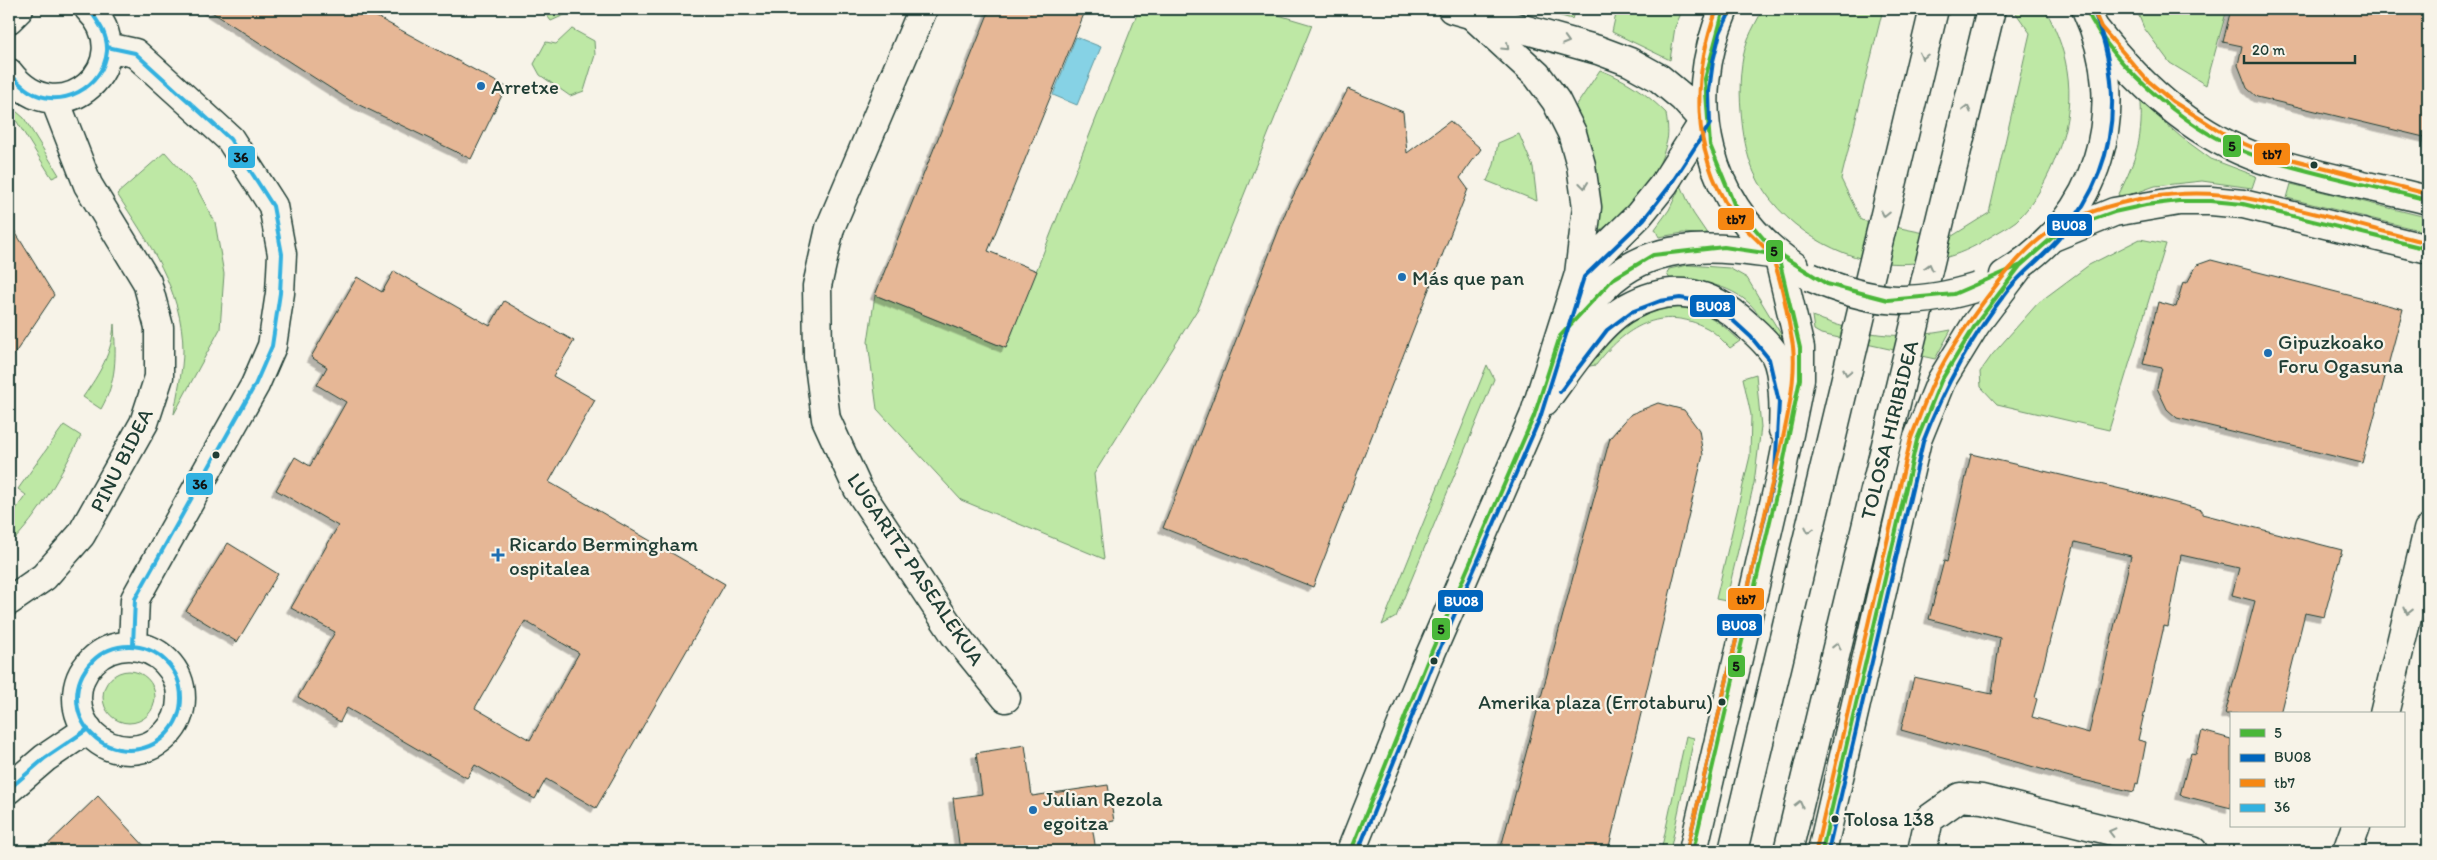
<svg xmlns="http://www.w3.org/2000/svg" width="2437" height="860" font-family="Itim,sans-serif">
	<style>
		.green { fill: #bee8a5; stroke: #6e926c }
		.water { fill: #86d2e5; stroke: #5d969e }
		.building { fill: #e6b796; stroke: #1f3d34; fill-rule: evenodd; filter: url(#shadow) }
		.lines { fill: none; stroke-linecap: round; stroke-linejoin: round }
		.minor-casing { stroke: #1f3d34; stroke-width: 31 }
		.tertiary-casing { stroke: #1f3d34; stroke-width: 31 }
		.secondary-casing { stroke: #1f3d34; stroke-width: 31 }
		.primary-casing { stroke: #1f3d34; stroke-width: 31 }
		.minor { stroke: #f7f3e8; stroke-width: 28 }
		.tertiary { stroke: #f7f3e8; stroke-width: 28 }
		.secondary { stroke: #f7f3e8; stroke-width: 28 }
		.primary { stroke: #f7f3e8; stroke-width: 28 }
		.secondary-bridge-casing { stroke: #1f3d34; stroke-width: 31; stroke-linecap: butt }
		.secondary-bridge { stroke: #f7f3e8; stroke-width: 28 }
		.bus-1-casing { stroke: #f7f3e8; stroke-width: 8 }
		.bus-2-casing { stroke: #f7f3e8; stroke-width: 8 }
		.bus-3-casing { stroke: #f7f3e8; stroke-width: 8 }
		.bus-4-casing { stroke: #f7f3e8; stroke-width: 8 }
		.bus-1 { stroke: #4ab738; stroke-width: 4 }
		.bus-2 { stroke: #0065bd; stroke-width: 4 }
		.bus-3 { stroke: #f68712; stroke-width: 4 }
		.bus-4 { stroke: #31b1e0; stroke-width: 4 }
		.oneway { stroke: #8b988e }
		.poi-dot { fill: #1f6fb2; stroke: #f7f3e8; stroke-width: 2 }
		.bus-dot { fill: #1f3d34; stroke: #f7f3e8; stroke-width: 2 }
		.labels { text-anchor: middle; dominant-baseline: central; stroke-width: 4.5; stroke-linejoin: round; paint-order: stroke }
		.bus-label { font-size: 20px; fill: #1f3d34; stroke: #f7f3e8; text-anchor: end }
		.poi-label { font-size: 21px; fill: #1f3d34; stroke: #f7f3e8; text-anchor: start }
		.street-label { font-size: 21px; fill: #1f3d34; stroke: #f7f3e8 }
		.line-badge { stroke: #f7f3e8; stroke-width: 2 }
		.badge-label { font-size: 14px; text-anchor: middle; font-weight: bold; fill: #fff }
		.pale-badge-label { font-size: 14px; text-anchor: middle; font-weight: bold; fill: #111 }
	</style>
	<defs>
		<filter id="shadow"><feDropShadow dx="-4.5" dy="4.5" stdDeviation="0" flood-color="#0004"/></filter>
	</defs>
	<rect width="100%" height="100%" fill="#f7f3e8"/>
	<filter id="ink" filterUnits="userSpaceOnUse"><feTurbulence type="fractalNoise" baseFrequency=".02" numOctaves="2"/><feDisplacementMap in="SourceGraphic" scale="10" xChannelSelector="R" yChannelSelector="G"/><feConvolveMatrix kernelMatrix="1 2 1 2 8 2 1 2 1" color-interpolation-filters="sRGB"/></filter>
	<g filter="url(#ink)">
		<path class="green" d="M542,9h30l-1,3 -20,9z
			M1139,9h119l54,16 -113,282 -105,167 10,85 -143,-59 -84,-91 -9,-67 7,-47 131,53z
			M1535,9h25l14,4 -2,6z
			M1657,9h26l-8,18 -5,33 -58,-28 4,-18z
			M1763,9h120l-42,170 20,41 88,18 40,-25 41,-180 -17,-24h32c26,46 32,95 12,145 -8,22 -23,51 -41,67 -8,6 -18,11 -26,16 -32,21 -66,29 -104,26 -55,-5 -118,-46 -136,-101 -5,-16 -8,-34 -9,-52 -2,-23 -1,-49 7,-71 4,-10 10,-20 15,-30z
			M2136,9h91l-21,76 -36,-22 -26,-35z
			M572,29l22,12 1,14 -11,36 -14,5 -30,-21 -6,-11 12,-22 10,2z
			M1600,70c27,10 46,23 66,43 1,9 3,19 1,27 -8,41 -40,70 -71,94l-22,-125z
			M2141,102l40,35 30,22 45,17 -4,12 -50,-7 -47,5 -39,14c18,-36 27,-57 25,-98z
			M9,105l15,13 35,57 -7,3 -43,-69z
			M1519,134l14,33 4,34 -50,-20 7,-16 4,-22z
			M165,152l31,35 19,35 9,52 -4,55 -46,85c3,-21 9,-43 9,-64 0,-59 -35,-109 -66,-156z
			M2291,184l135,33 -3,14 -136,-33z
			M1681,185l12,28 15,22 -25,-2 -24,4 -4,-8 14,-19z
			M2140,239l26,5 -57,186 -112,-26 -16,-17 -1,-15 12,-17 46,-52 51,-38z
			M1688,265l41,3 18,10 35,58 -4,5c-9,-12 -17,-26 -28,-37 -21,-20 -52,-24 -80,-25l-3,-5 2,-5z
			M1663,305c37,4 50,10 77,36l-10,7c-7,-7 -15,-16 -23,-20 -46,-24 -83,0 -111,37l-12,2 24,-35z
			M1812,316c49,19 86,25 139,14l-16,29 -114,-25 -7,-4z
			M114,324c2,32 3,57 -13,85l-18,-12c17,-24 29,-44 31,-73z
			M1487,365l7,14 -98,238 -14,8z
			M1756,374l5,53 -7,56 -28,118 -10,-2 34,-143 1,-41 -8,-37z
			M64,425l17,11c-21,39 -40,78 -72,109v-26l17,-24 -8,-6z
			M103 697a26 26 0 1 1 52 0a26 26 0 1 1-52 0Z
			M1686,736l8,2 -24,113h-9z"/>
		<path class="water" d="M1076,37l25,10 -24,58 -24,-10z"/>
		<path class="building" d="M207,9h155l144,78 -35,72 -122,-59z
			M990,9h96l-98,242 49,20 -31,77 -131,-53z
			M2231,9h197v129l-171,-41 -10,-9 -9,-23 4,-19 -19,-4z
			M1348,89l55,23 4,41 43,-32 31,28 -21,29 8,11 -155,398 -150,-59 125,-322z
			M9,222l45,73 -45,67z
			M2211,260l192,49 -41,154 -185,-45 -10,-9 -10,-21 5,-20 -19,-4 15,-62 18,5 7,-25 4,1 10,-18z
			M394,271l96,55 14,-25 70,40 -21,35 42,24 -46,82 176,102 -129,224 -50,-29 -11,20 -60,-34 -8,13 -120,-70 -7,14 -42,-25 37,-65 -44,-24 47,-82 -62,-36 19,-33 15,9 36,-64 -29,-17 10,-18 -16,-10 46,-80 25,15zM525,621l54,32 -49,87 -55,-32z
			M1658,403l26,7 15,20 4,25 -95,396h-108l110,-413 21,-24z
			M1971,454l167,39 64,17v4l140,36 -18,67 -19,-4 -25,101h-55l30,-113 -23,-6 7,-27 -58,-13 -13,72 -4,-1 -26,114 8,2 -8,42 -2,-1 -2,9 -64,-15 -169,-47 13,-53 78,17 8,-56 -71,-19 15,-58 3,1zM2075,542l56,14 -42,177 -57,-16 5,-18 -2,-1z
			M228,543l50,31 -41,68 -51,-31z
			M2202,731l29,8v69l-51,-13 11,-42 5,1z
			M1025,745l7,51 76,-11 6,36 -22,4 4,26h-136l-7,-53 29,-4 -6,-41z
			M98,796l51,55h-108z"/>
		<g class="lines">
			<g class="minor-casing">
				<path id="minor" d="M923,9l-93,219 -13,58 1,71 8,62 32,70 97,146 51,63
					M9,19l10,-10
					M2096,30c43,55 98,106 166,129 53,17 112,28 166,41
					M107,47l28,6 95,86 43,67 9,48 -2,39 -8,53 -17,39 -120,214 -2,46
					M9,73c52,67 134,-12 80,-64
					M2053,237l61,-25 65,-11h32l32,3 185,45
					M9,601l35,-24 37,-42 63,-112 15,-46v-50l-12,-45 -59,-97 -33,-85
					M77 698a52 52 0 1 1 104 0a52 52 0 1 1-104 0Z
					M2384,714l44,-184
					M9,789l36,-31 43,-29
					M1922,851l7,-32 31,-22 22,2 211,52
					M2347,851l9,-25"/>
			</g>
			<g class="tertiary-casing">
				<path id="tertiary" d="M1579,274l60,-59 25,-31 40,-63
					M1566,329c15,-17 30,-35 47,-50 48,-40 108,-32 165,-24
					M1545,401c22,-29 53,-78 83,-94 45,-25 82,-16 118,17 10,9 22,19 29,31 9,17 9,56 8,75
					M1351,851l76,-189 107,-246 45,-142 8,-67 -6,-42 -9,-32 -16,-32 -19,-26 -66,-61"/>
			</g>
			<g class="secondary-casing">
				<path id="secondary" d="M1452,9l146,41 32,12 29,16 24,20 21,23
					M1724,9c-41,94 -18,198 70,257
					M2004,275c95,-57 128,-166 82,-266
					M1693,851l88,-377 19,-95v-31l-22,-93
					M1822,851l95,-411 24,-59 35,-57 44,-58"/>
			</g>
			<g class="primary-casing">
				<path id="primary" d="M1733,851l201,-842
					M1788,851l203,-842"/>
			</g>
			<use href="#minor" class="minor"/>
			<use href="#tertiary" class="tertiary"/>
			<use href="#secondary" class="secondary"/>
			<use href="#primary" class="primary"/>
			<g class="secondary-bridge-casing">
				<path id="secondary-bridge" d="M1810,277c62,27 103,30 168,10"/>
			</g>
			<use href="#secondary-bridge" class="secondary-bridge"/>
			<g class="bus-1-casing">
				<path id="bus-1" d="M1724,9l-19,70 5,66 24,59 40,47 53,33 61,16 66,-6 67,-29
					M2086,9c29,62 111,129 176,149 54,17 111,28 166,42
					M1351,851l76,-189 107,-246 26,-80 53,-57 40,-24 71,-8 54,8
					M1693,851l88,-377 19,-95v-31l-22,-93
					M1822,851l95,-411 24,-59 35,-57 44,-58 33,-29 30,-14 31,-11 32,-7 33,-4h32l32,3 185,45"/>
			</g>
			<g class="bus-2-casing">
				<path id="bus-2" d="M1560,392l47,-62 24,-18 29,-11 20,-3 25,4 21,12 25,23 18,22 10,43 -4,71 -88,377
					M1358,851l75,-187 107,-246 44,-141 60,-58 25,-32 41,-63 -1,-33 4,-30 7,-28 10,-21
					M1828,851l95,-409c21,-55 49,-106 85,-152 16,-20 37,-34 53,-54 58,-69 64,-145 32,-227"/>
			</g>
			<g class="bus-3-casing">
				<path id="bus-3" d="M2093,9l8,18 45,52 26,22 59,37 32,14 165,42
					M1687,850c27,-118 56,-236 82,-354 10,-42 31,-115 23,-156 -4,-22 -10,-62 -20,-82 -9,-17 -30,-29 -41,-46 -40,-63 -39,-135 -14,-203
					M1816,850l95,-412c8,-20 15,-40 24,-59 20,-40 78,-126 116,-148 55,-32 131,-45 194,-33 61,11 122,30 183,45"/>
			</g>
			<g class="bus-4-casing">
				<path id="bus-4" d="M107,47l28,6 95,86 43,67 9,48 -2,39 -8,53 -17,39 -120,214 -2,46
					M9,73c6,6 13,14 20,18 31,20 75,-4 78,-40 1,-17 -9,-29 -18,-42
					M77 698a52 52 0 1 1 104 0a52 52 0 1 1-104 0Z
					M9,789l36,-31 43,-29"/>
			</g>
			<use href="#bus-1" class="bus-1"/>
			<use href="#bus-2" class="bus-2"/>
			<use href="#bus-3" class="bus-3"/>
			<use href="#bus-4" class="bus-4"/>
		</g>
		<defs><path id="oneway-chevron" d="M-2-3.5L2.5 0L-2 3.5" fill="none" stroke-width="1.6" stroke-linecap="round" stroke-linejoin="round" transform="scale(1.25)"/></defs>
		<g class="oneway">
			<use href="#oneway-chevron" transform="translate(1566 41) rotate(16)"/>
			<use href="#oneway-chevron" transform="translate(1506 47) rotate(43)"/>
			<use href="#oneway-chevron" transform="translate(1923 56) rotate(103)"/>
			<use href="#oneway-chevron" transform="translate(1967 109) rotate(-76)"/>
			<use href="#oneway-chevron" transform="translate(1584 185) rotate(83)"/>
			<use href="#oneway-chevron" transform="translate(1885 214) rotate(103)"/>
			<use href="#oneway-chevron" transform="translate(1929 267) rotate(-76)"/>
			<use href="#oneway-chevron" transform="translate(1847 372) rotate(103)"/>
			<use href="#oneway-chevron" transform="translate(1809 530) rotate(103)"/>
			<use href="#oneway-chevron" transform="translate(2408 611) rotate(104)"/>
			<use href="#oneway-chevron" transform="translate(1837 646) rotate(-76)"/>
			<use href="#oneway-chevron" transform="translate(1799 804) rotate(-76)"/>
			<use href="#oneway-chevron" transform="translate(2112 832) rotate(-166)"/>
		</g>
	</g>
	<g class="poi-dot">
		<circle cx="481" cy="86" r="5"/>
		<circle cx="1402" cy="277" r="5"/>
		<circle cx="2268" cy="353" r="5"/>
		<path d="M495.5 547.5h5v5h5v5h-5v5h-5v-5h-5v-5h5z"/>
		<circle cx="1033" cy="810" r="5"/>
	</g>
	<g class="bus-dot">
		<circle cx="2314" cy="165" r="4.5"/>
		<circle cx="216" cy="455" r="4.5"/>
		<circle cx="1434" cy="661" r="4.5"/>
		<circle cx="1722" cy="702" r="4.5"/>
		<circle cx="1835" cy="819" r="4.5"/>
	</g>
	<g class="labels">
		<g class="bus-label">
			<text x="1713" y="702">Amerika plaza (Errotaburu)</text>
			<text x="1844" y="819" text-anchor="start">Tolosa 138</text>
		</g>
		<g class="poi-label">
			<text x="491" y="86">Arretxe</text>
			<text x="1412" y="277">Más que pan</text>
			<text x="2278" y="341">Gipuzkoako<tspan x="2278" dy="24">Foru Ogasuna</tspan></text>
			<text x="509" y="543">Ricardo Bermingham<tspan x="509" dy="24">ospitalea</tspan></text>
			<text x="1043" y="798">Julian Rezola<tspan x="1043" dy="24">egoitza</tspan></text>
		</g>
		<g class="street-label">
			<text transform="translate(1889 430) rotate(-76)">TOLOSA HIRIBIDEA</text>
			<text transform="translate(121 460) rotate(-63)">PINU BIDEA</text>
			<text transform="translate(916 569) rotate(56)">LUGARITZ PASEALEKUA</text>
		</g>
	</g>
	<g class="line-badge">
		<rect x="2222" y="134" width="20" height="24" rx="5" fill="#4ab738"/>
		<rect x="2253" y="142" width="38" height="24" rx="5" fill="#f68712"/>
		<rect x="227" y="145" width="29" height="24" rx="5" fill="#31b1e0"/>
		<rect x="1717" y="207" width="38" height="24" rx="5" fill="#f68712"/>
		<rect x="2046" y="213" width="47" height="24" rx="5" fill="#0065bd"/>
		<rect x="1765" y="239" width="19" height="24" rx="5" fill="#4ab738"/>
		<rect x="1689" y="294" width="47" height="24" rx="5" fill="#0065bd"/>
		<rect x="185" y="472" width="29" height="24" rx="5" fill="#31b1e0"/>
		<rect x="1727" y="587" width="38" height="24" rx="5" fill="#f68712"/>
		<rect x="1437" y="589" width="47" height="24" rx="5" fill="#0065bd"/>
		<rect x="1716" y="613" width="47" height="24" rx="5" fill="#0065bd"/>
		<rect x="1431" y="617" width="20" height="24" rx="5" fill="#4ab738"/>
		<rect x="1727" y="654" width="19" height="24" rx="5" fill="#4ab738"/>
	</g>
	<g class="badge-label">
		<text x="2069" y="230">BU08</text>
		<text x="1713" y="311">BU08</text>
		<text x="1461" y="606">BU08</text>
		<text x="1739" y="630">BU08</text>
	</g>
	<g class="pale-badge-label">
		<text x="2232" y="151">5</text>
		<text x="2272" y="159">tb7</text>
		<text x="241" y="162">36</text>
		<text x="1736" y="224">tb7</text>
		<text x="1774" y="256">5</text>
		<text x="200" y="489">36</text>
		<text x="1746" y="604">tb7</text>
		<text x="1441" y="634">5</text>
		<text x="1736" y="671">5</text>
	</g>
	<rect width="2437" height="860" fill="none" stroke="#f7f3e8" stroke-width="30"/>
	<rect x="15" y="15" width="2407" height="830" fill="none" stroke="#1f3d34" stroke-width="2" filter="url(#ink)"/>
	<rect x="2230" y="712" width="175" height="115" fill="#f7f3e8" stroke="#a1aaa0"/>
	<rect x="2240" y="729" width="25" height="8" fill="#4ab738" stroke="#a1aaa0"/>
	<text x="2274" y="738" font-size="15" fill="#1f3d34">5</text>
	<rect x="2240" y="754" width="25" height="8" fill="#0065bd" stroke="#a1aaa0"/>
	<text x="2274" y="762" font-size="15" fill="#1f3d34">BU08</text>
	<rect x="2240" y="779" width="25" height="8" fill="#f68712" stroke="#a1aaa0"/>
	<text x="2274" y="788" font-size="15" fill="#1f3d34">tb7</text>
	<rect x="2240" y="804" width="25" height="8" fill="#31b1e0" stroke="#a1aaa0"/>
	<text x="2274" y="812" font-size="15" fill="#1f3d34">36</text>
	<path d="M2244 55v8h111v-8" fill="none" stroke="#1f3d34" stroke-width="2.5"/>
	<text x="2252" y="55" font-size="15" fill="#1f3d34" stroke="#f7f3e8" stroke-width="4" paint-order="stroke">20 m</text>
</svg>
